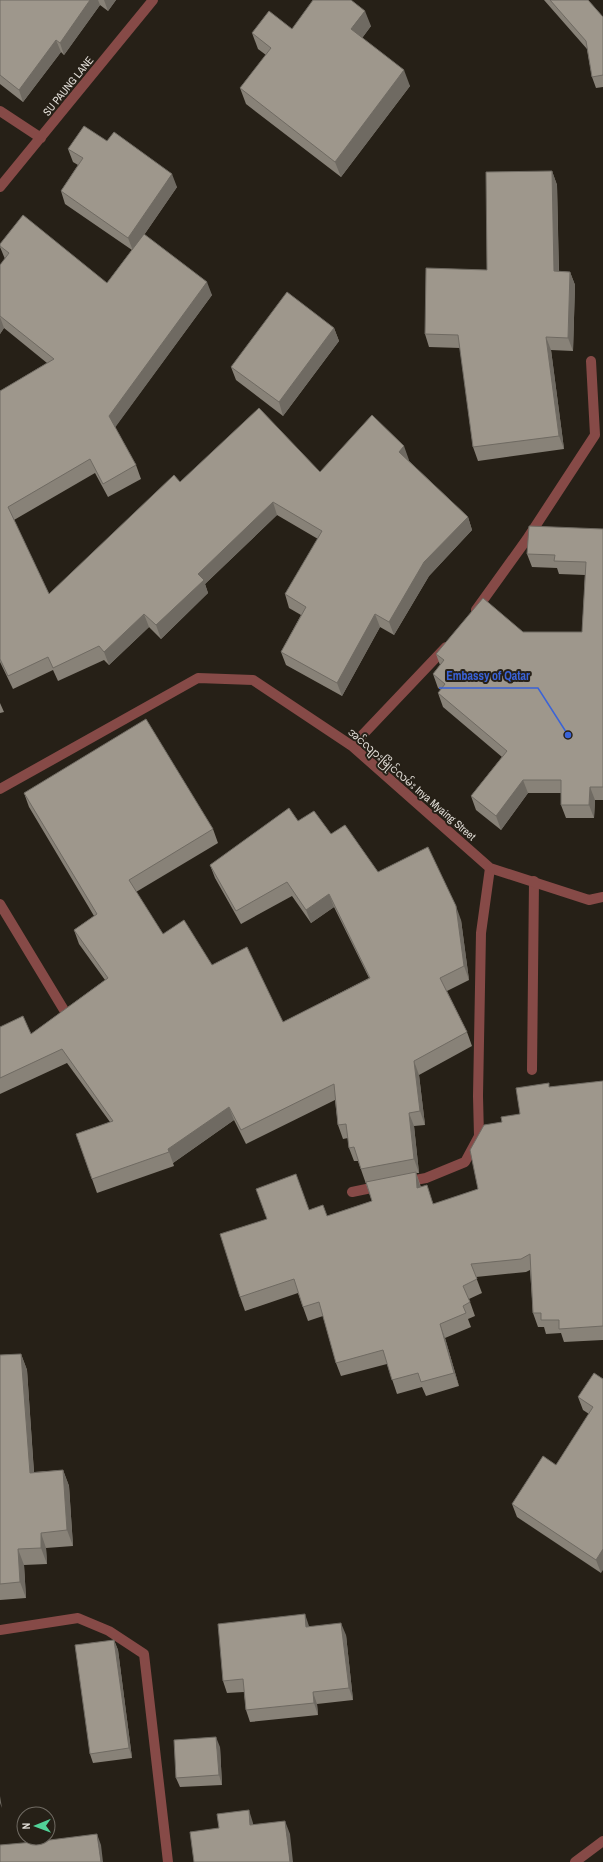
<svg xmlns="http://www.w3.org/2000/svg" width="603" height="1862" font-family="'Archivo Narrow','Noto Sans Myanmar',sans-serif">
<style>
.lines{fill:none;stroke-linecap:round;stroke-linejoin:round}
.lane{stroke:#864a47;stroke-width:10}
.street{stroke:#864a47;stroke-width:10}
.wall{fill:#888278}
.shaded-wall{fill:#6f6a62}
.building{fill:#9e978c;stroke:#6f6a62}
.labels{text-anchor:middle;stroke-width:4;stroke-linejoin:round;paint-order:stroke}
.street-label{font-size:11px;fill:#e0dcd6;stroke:#262017}
.leader{fill:none;stroke:#3a63d8;stroke-width:1.5}
.callout-dot{fill:#3a63d8;stroke:#262017;stroke-width:1.5}
.callout-label{font-size:12px;text-anchor:middle;font-weight:bold;fill:#3a63d8;stroke:#262017;stroke-width:4;stroke-linejoin:round;paint-order:stroke}
</style>
<rect width="100%" height="100%" fill="#262017"/>
<g class="lines">
<path class="lane" d="M532,1070l2,-189"/>
<path class="street" d="M0,111l41,27
M0,187l153,-187
M476,610l51,-71 68,-104 -4,-74
M352,746l94,-99
M0,789l198,-111 55,2 99,66 138,122 99,32 14,-3
M0,904l64,106
M405,1182l21,-4 39,-16 14,-26 -1,-40 3,-163 9,-65
M352,1192l29,-6
M0,1630l78,-12 31,13 35,23 24,208
M575,1862l28,-21"/>
</g>
<path class="wall" d="M0,0h116l-8,11 -8,-6 -36,50 -3,-3 -38,50 -23,-18z
M544,0h44l15,17v70l-7,1 -4,-11 -5,-28z
M371,26l-9,12 48,48 -69,91 -95,-73 -6,-16 26,-33 -8,-6 -6,-16 40,-4z
M107,141l70,46 -33,48 68,60 -97,132 21,38 5,14 -33,18 -13,-24 -81,47 35,74 131,-112 140,-10 89,-12h-1l60,57 4,13 -43,46 -35,59 -14,-8 -38,69 -56,-31 -5,-13 20,-37 -12,-7 -4,-14 33,-55 -41,-24 -72,69 3,9 -47,46 -12,-12 -40,38 -5,-5 -46,21 -5,-11 -40,19 -13,-27v-271l47,-28 -43,-35 -4,6v-69l5,-6 -5,-12v-3l107,39 25,-33 -67,-46 -4,-13 17,-26 -5,-3 -5,-13z
M552,171l5,14 2,86 11,1 5,13 -2,66 -22,-1 13,99 -86,12 -5,-14 -13,-99 -31,-1 -4,-13 62,-64z
M334,328l5,13 -56,75 -47,-36 -5,-13z
M603,529v271h-8l-1,18h-28l-5,-13v-12h-33l-27,37 -25,-20 -5,-14 31,-39 -59,-50 -5,-14 3,-3 -3,-2 -5,-14 7,-9 -4,-11 87,-22h59l3,-57 -26,-1 -2,-6 -25,-1 -5,-13z
M0,703l4,9 -4,1z
M24,793l189,36 5,14 -82,49 27,42 49,31 71,57 86,-44 -35,-71 -23,16 -19,-27 -51,28 -26,-46 -5,-13 88,-44 33,13 47,38 83,48 8,60 -22,11 20,41 5,14 -53,29 6,50 -11,1 5,47h-3l5,14 13,17 44,-15 24,-67 18,-8 30,-27 53,-6v259l-39,2 -3,-9 -15,1 -2,-7h-6l-5,-14 -3,-43 -4,2 -50,5 6,16 -13,6 6,17 -7,3 3,8 -26,11 14,48 -33,10 -4,-9 -25,7 -10,-30 -46,12 -5,-13 -13,-47 -15,5 -10,-28 -53,18 -5,-14 69,-87 18,6 45,-15 -14,-40h-4l-5,-13 -1,-10 -5,1 -5,-14 -3,-25 -89,44 -12,-24 -61,43 1,3 -77,27 -21,-59 34,-12 -43,-59 -67,31v-67l31,7 74,-54 -26,-36 -5,-14 20,-14 -65,-109z
M21,1354l6,16 7,102 29,-2 6,16 4,60 -27,2 1,16 -23,1 2,33 -26,2v-245z
M603,1379l-2,194 -84,-56 -5,-13 44,-39 33,-51 -6,-4 -5,-13z
M309,1626l37,9 7,65 -36,4 1,11 -68,7 -4,-12 -2,-18 -17,1 -4,-12z
M114,1640l4,10 14,108 -39,5 -3,-9z
M220,1747l2,38 -42,2 -4,-9z"/>
<path class="shaded-wall" d="M90,0h8l2,5 -36,50 -4,-12z
M104,0h12l-8,11z
M365,11l6,15 -14,19 -6,-16z
M56,40l5,12 -38,50 -4,-12z
M404,70l6,16 -69,91 -6,-15z
M552,171l5,14 2,99 -5,-13z
M172,174l5,13 -44,64 -5,-13z
M570,272l5,13 -2,66 -5,-13z
M207,282l5,13 -98,134 -5,-13z
M0,317l4,11 -4,6z
M334,328l5,13 -56,75 -4,-14z
M546,337l5,13 13,99 -5,-13z
M404,446l5,14 -5,5 -5,-13z
M273,502l4,13 -72,69 3,9 -47,46 -5,-14 42,-51z
M468,517l4,13 -43,46 -35,59 -5,-13 35,-60z
M144,614l5,13 -40,38 -5,-13z
M375,614l5,13 -38,69 -5,-13z
M523,780l5,13 -27,37 -5,-14z
M590,787l5,13 -1,18 -5,-13z
M329,894l5,13 -23,16 -5,-13z
M456,906l5,14 8,60 -5,-14z
M414,1061l5,14 6,50 -5,-14z
M229,1107l5,13 -61,43 -5,-14z
M409,1113l5,13 5,47 -5,-14z
M416,1172l4,14 2,15 -5,-13z
M440,1324l5,14 14,48 -5,-13z
M21,1354l6,16 8,119 -5,-16z
M63,1470l6,16 4,60 -6,-16z
M41,1533l5,15 1,16 -6,-16z
M18,1549l6,16 2,33 -6,-16z
M603,1549v21l-2,3 -5,-13z
M305,1614l4,12 2,13 -5,-12z
M341,1623l5,12 7,65 -4,-12z
M114,1640l4,10 14,108 -3,-10z
M313,1692l4,12 1,11 -4,-12z
M216,1737l4,10 2,38 -3,-10z
M0,1796l2,12 -2,-5z
M249,1810l4,13 2,15 -5,-13z
M285,1821l5,13 3,28h-3z
M97,1834l4,11 2,17h-2z"/>
<path class="building" d="M0,0h90l-30,43 -4,-3 -37,50 -19,-15z
M313,0h38l14,11 -14,18 53,41 -69,92 -95,-74 31,-40 -19,-15 17,-22 23,18z
M550,0h38l15,17v58l-11,2 -6,-36z
M84,126l23,15 7,-9 58,42 -44,64 -67,-47 22,-33 -15,-9z
M552,171l2,100 16,1 -2,66 -22,-1 13,99 -86,11 -15,-112 -33,-1 1,-66 61,2 -1,-98z
M23,215l84,68 37,-49 63,48 -98,134 27,49 -33,19 -13,-25 -82,48 41,87 125,-119 6,7 79,-74 61,64 52,-57 32,31 -5,6 69,65 -44,45 -35,60 -14,-8 -38,69 -56,-31 25,-45 -21,-13 37,-63 -49,-29 -75,72 6,6 -48,45 -12,-11 -40,38 -5,-6 -46,22 -5,-11 -40,19 -8,-17v-268l54,-32 -54,-43v-51l9,-12 -9,-7v-2z
M287,292l47,36 -55,74 -48,-35z
M529,526l74,3v258h-13l-1,18h-28v-25h-38l-27,36 -25,-20 36,-45 -69,-58 7,-9 -12,-10 11,-14 -8,-6 47,-56 40,34h59l4,-70 -32,-1 1,-6 -28,-1z
M146,719l67,110 -84,51 34,54 21,-14 28,45 35,-18 36,75 87,-44 -41,-84 -23,16 -19,-28 -51,29 -26,-46 79,-57 9,13 16,-10 17,23 14,-9 33,47 50,-25 28,59 8,60 -24,12 27,54 -53,29 6,50 -11,2 5,46 -53,10 -7,-22 -5,1 -3,-24 -8,1 -4,-41 -93,46 -12,-23 -61,42 1,3 -77,27 -16,-45 37,-13 -51,-72 -62,29v-51l23,-11 8,18 77,-56 -34,-48 23,-16 -73,-121z
M603,1081v245l-44,3v-9h-18v-7h-8l-3,-59 -9,5 -50,5 6,15 -14,7 7,16 -7,4 3,7 -26,11 14,49 -33,9 -3,-9 -26,7 -9,-30 -47,13 -17,-61 -16,5 -9,-28 -54,18 -20,-63 47,-15 -11,-30 40,-15 13,36 14,-5 4,11 45,-15 -6,-19 50,-10 1,16 10,-3 6,19 45,-15 -8,-39 14,-25 18,-3 -1,-5 19,-3 -4,-26 33,-5v4z
M21,1354l9,119 33,-3 4,60 -26,3v15l-23,1 2,33 -20,2v-229z
M594,1373l9,6v170l-7,11 -84,-56 31,-48 13,9 37,-58 -15,-10z
M305,1614l1,13 35,-4 8,65 -36,4 1,11 -68,7 -3,-31 -20,2 -5,-57z
M114,1640l15,108 -39,6 -15,-109z
M216,1737l3,38 -43,3 -2,-38z
M249,1810l1,15 35,-4 5,41h-96l-4,-30 29,-4 -2,-14z
M97,1834l4,28h-101v-17l34,-3z"/>
<g class="labels">
<g class="street-label">
<text transform="translate(68 86) rotate(-51)" y="4">SU PAUNG LANE</text>
<text transform="translate(412 784) rotate(41)" y="4">အင်လျားမြိုင်လမ်း Inya Myaing Street</text>
</g>
</g>
<path class="leader" d="M568 735L538 688H439"/>
<circle class="callout-dot" cx="568" cy="735" r="4"/>
<g class="callout-label">
<text x="488" y="680">Embassy of Qatar</text>
</g>
<g transform="translate(36 1826) rotate(269)"><circle r="19" fill="#262017" stroke="#706b63"/>
<path d="M0-3L7 15L0 10L-7 15Z" fill="#51d398"/>
<text y="-6" font-size="11" font-weight="bold" text-anchor="middle" fill="#e0dcd6">N</text>
</g>
</svg>
